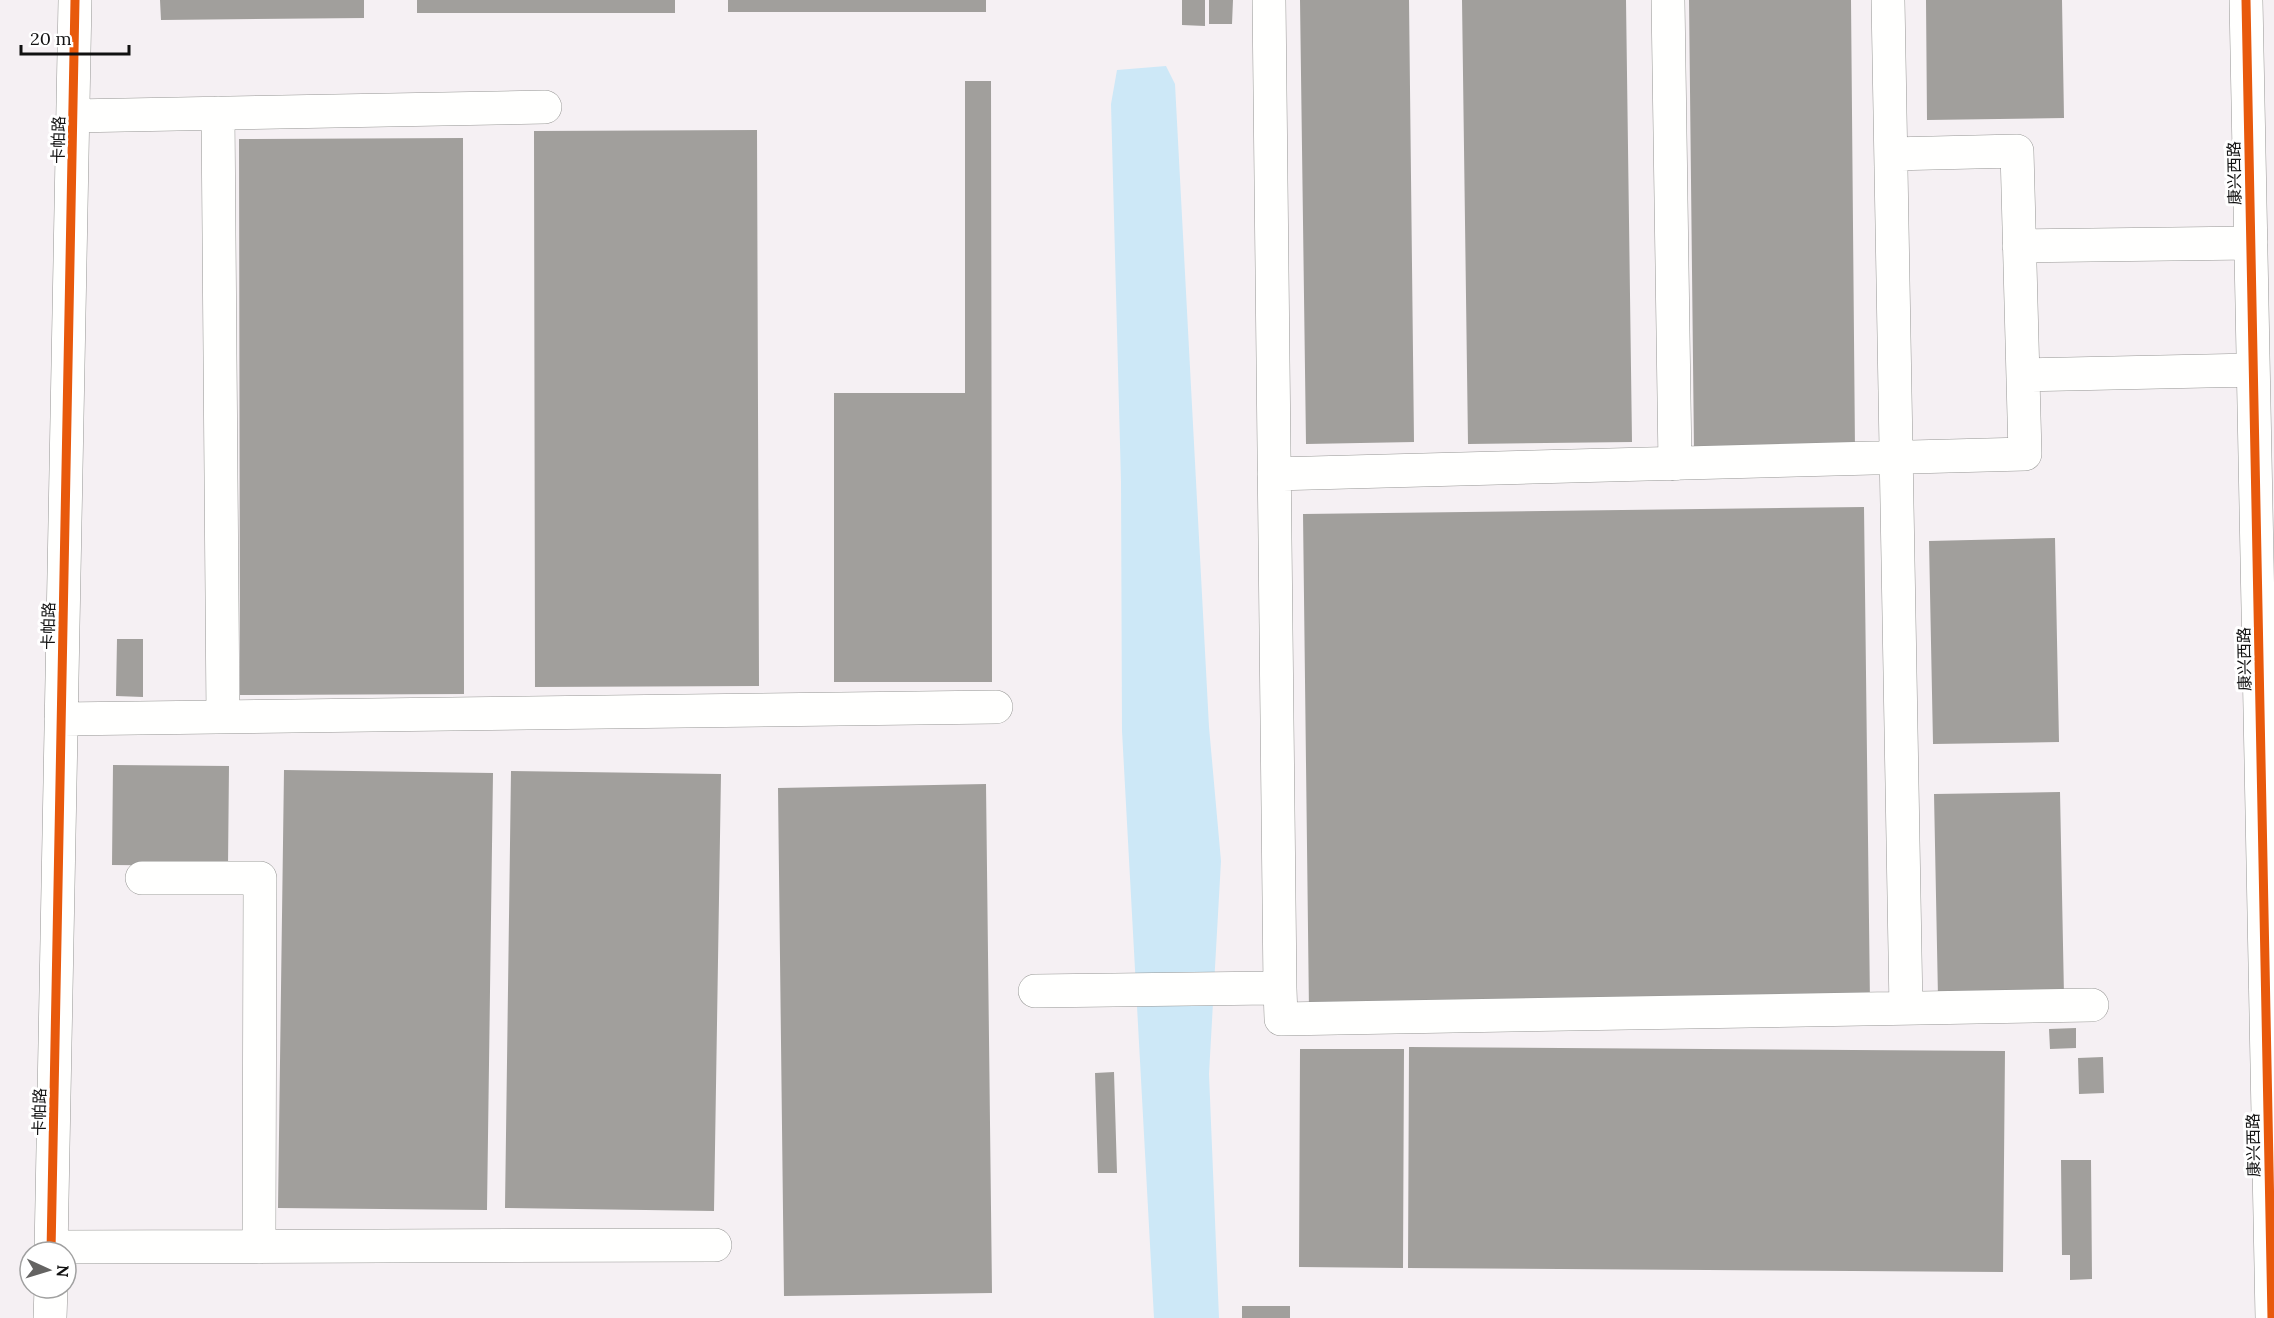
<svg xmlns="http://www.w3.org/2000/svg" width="2274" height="1318" font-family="Lora,'Noto Sans SC',serif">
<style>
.industrial{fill:#f5f0f3;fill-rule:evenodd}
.water{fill:#cde8f7}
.building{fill:#a19f9c}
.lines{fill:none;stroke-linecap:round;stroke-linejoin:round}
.minor-casing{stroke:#979795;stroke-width:34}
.minor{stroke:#fffffe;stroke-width:33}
.cycleway-casing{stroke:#fff;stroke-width:13}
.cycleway{stroke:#e8590c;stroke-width:9}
.labels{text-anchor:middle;stroke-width:6;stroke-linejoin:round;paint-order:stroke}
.street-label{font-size:16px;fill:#111;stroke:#fff}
</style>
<rect width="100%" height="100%" fill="#fdfcf7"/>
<path class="industrial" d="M0,0h2274v1318h-2274zM30,1252h36v36h-36z"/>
<path class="water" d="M1166,66l9,18 34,643 12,134 -12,213 10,244h-65l-32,-587 -1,-249 -10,-378 6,-34z"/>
<path class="building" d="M160,0h204v18l-203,2z
M417,0h258v13h-258z
M728,0h258v12h-258z
M1182,0h23v26l-23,-1z
M1209,0h24l-1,24h-23z
M1300,0h109l5,442 -108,2z
M1462,0h164l6,442 -164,2z
M1689,0h162l4,450 -161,2z
M1926,0h136l2,118 -137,2z
M965,81h26l1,601h-158v-289h131z
M757,130l2,556 -224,1 -1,-556z
M463,138l1,556 -224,1 -1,-556z
M1864,507l6,497 -561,8 -6,-498z
M2055,538l4,204 -126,2 -4,-203z
M117,639h26v58l-27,-1z
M113,765l116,1 -1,100 -116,-1z
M284,770l209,3 -6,437 -209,-2z
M511,771l210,3 -7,437 -209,-3z
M986,784l6,509 -208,3 -6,-508z
M2060,792l4,204 -126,2 -4,-204z
M2076,1028v20l-26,1 -1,-20z
M1409,1047l596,4 -2,221 -595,-4z
M1300,1049h104l-1,219 -104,-1z
M2103,1057l1,36 -25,1 -1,-36z
M1114,1072l3,101h-19l-3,-100z
M2061,1160h30l1,119 -22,1v-25h-8z
M1242,1306h48v12h-48z"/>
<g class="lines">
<g class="minor-casing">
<path id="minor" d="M1668,0l7,464
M1888,0l18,1008
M2246,0l26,1318
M218,113l5,604
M73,116l472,-9
M2019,246l232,-3
M2023,375l230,-5
M1274,474l751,-20 -8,-303 -126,3
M61,719l935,-12
M142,878h118l-1,369
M1280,988l1,31 811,-14
M1035,991l245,-3 -11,-988
M52,1247l663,-2
M51,1252l24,-1252
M50,1318l1,-30"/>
</g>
<use href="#minor" class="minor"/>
<g class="cycleway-casing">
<path id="cycleway" d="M2246,0l26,1318
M51,1252l24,-1252"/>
</g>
<use href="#cycleway" class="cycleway"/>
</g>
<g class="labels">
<g class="street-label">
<text transform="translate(58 140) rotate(-89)" y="6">卡帕路</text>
<text transform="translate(2234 173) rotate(-91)" y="6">康兴西路</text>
<text transform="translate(48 626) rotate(-89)" y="6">卡帕路</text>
<text transform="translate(2244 659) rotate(-91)" y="6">康兴西路</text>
<text transform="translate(39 1112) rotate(-89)" y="6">卡帕路</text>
<text transform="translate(2253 1145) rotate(-91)" y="6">康兴西路</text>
</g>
</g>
<g transform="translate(48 1270) rotate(94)"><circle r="28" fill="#ffffff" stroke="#a0a0a0" stroke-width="1.5"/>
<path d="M0-4.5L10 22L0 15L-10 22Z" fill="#646362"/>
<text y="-9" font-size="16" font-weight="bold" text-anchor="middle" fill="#111111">N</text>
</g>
<path d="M21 45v9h108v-9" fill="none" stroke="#111111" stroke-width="3"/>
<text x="30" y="45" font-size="18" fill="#111111" stroke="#ffffff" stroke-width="4.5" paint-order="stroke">20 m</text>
</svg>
